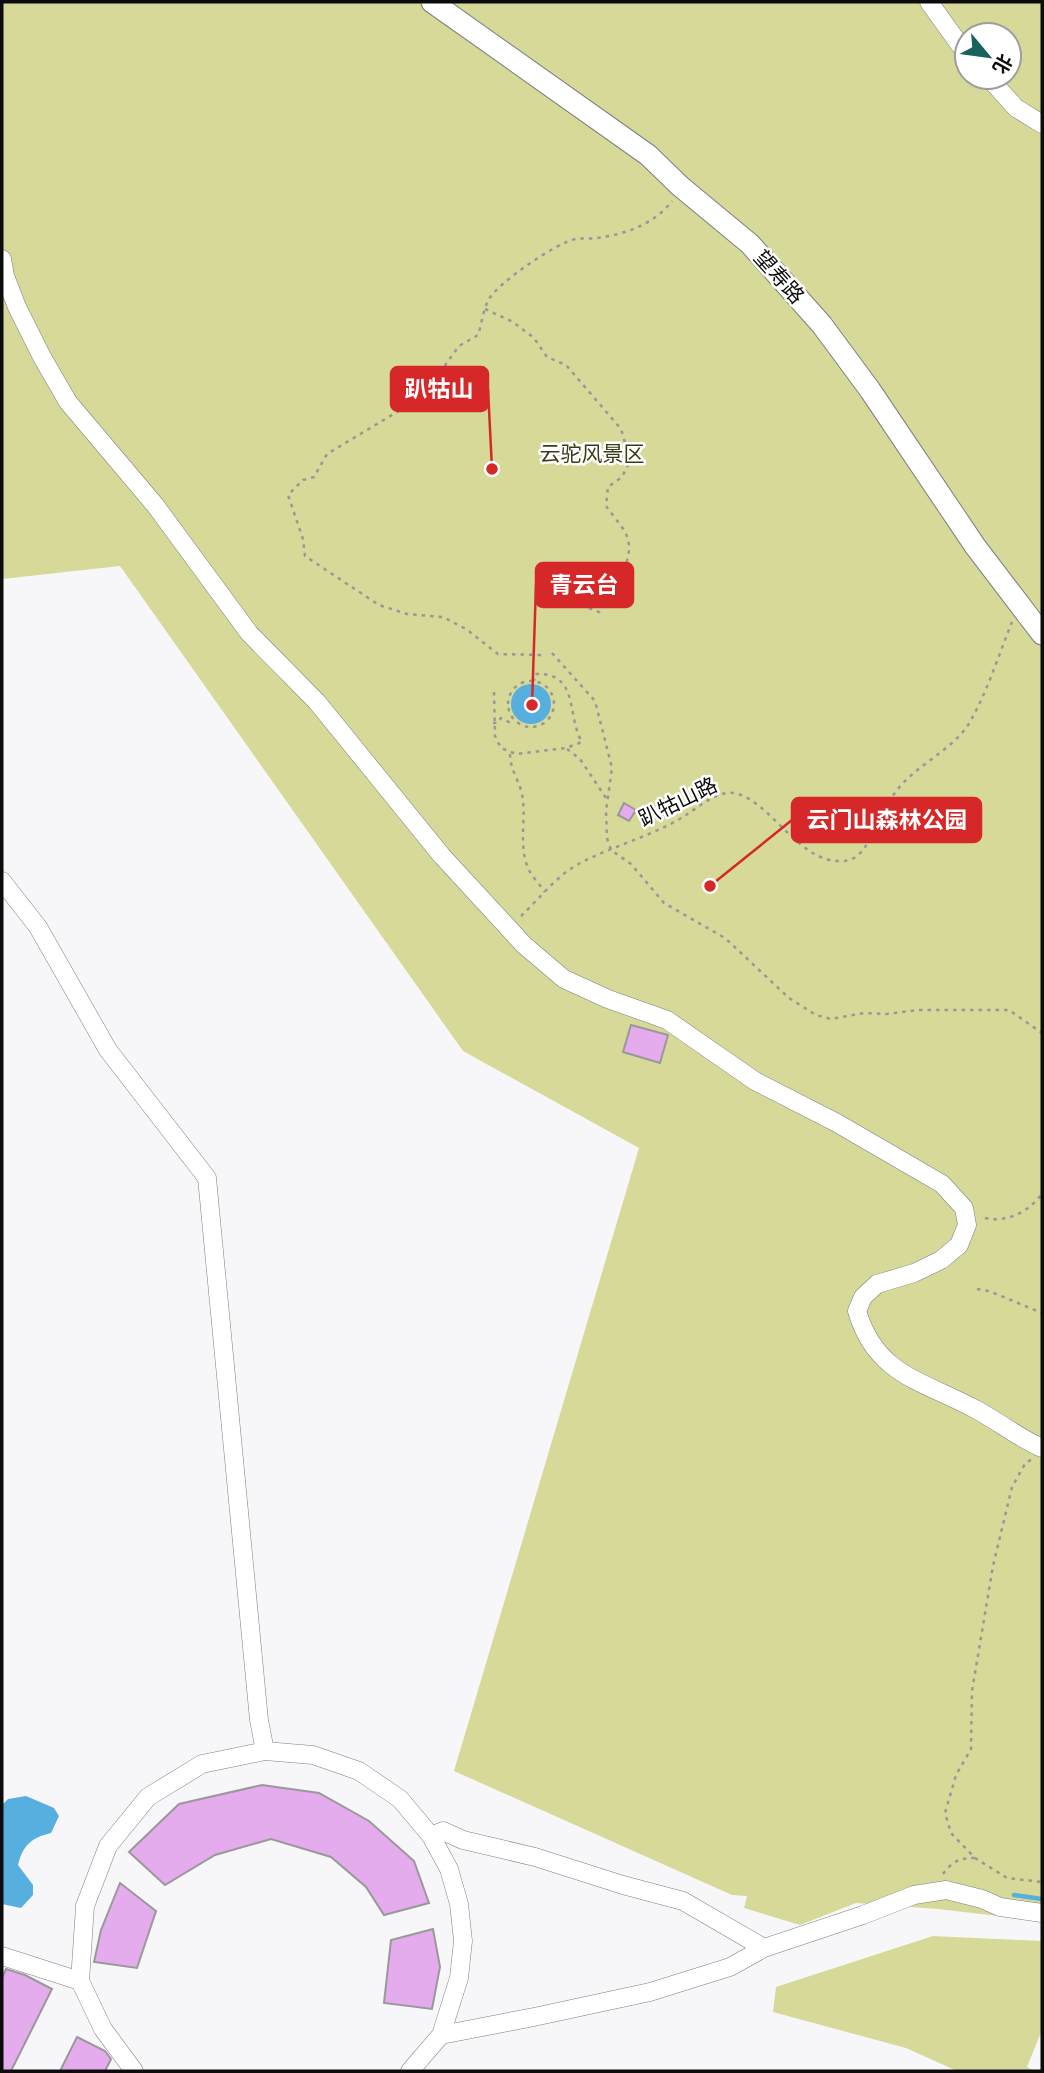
<svg xmlns="http://www.w3.org/2000/svg" width="1044" height="2073" font-family="'Roboto Condensed','Noto Sans SC',sans-serif">
<style>
.green{fill:#d6d997;fill-rule:evenodd}
.water{fill:#57afdf}
.lines{fill:none;stroke-linecap:round;stroke-linejoin:round}
.stream{stroke:#57afdf;stroke-width:4.5}
.building{fill:#e4abed;stroke:#9a989a;stroke-width:2}
.minor-casing{stroke:#7e7f82;stroke-width:19}
.tertiary-casing{stroke:#7e7f82;stroke-width:23}
.path{stroke:#98989b;stroke-width:2.5;stroke-dasharray:3.5 5;stroke-linecap:butt}
.minor{stroke:#fff;stroke-width:18}
.tertiary{stroke:#fff;stroke-width:21}
.labels{text-anchor:middle;stroke-width:5;stroke-linejoin:round;paint-order:stroke}
.street-label{font-size:21px;fill:#0c0c0d;stroke:#fff}
.park-label{font-size:21px;fill:#3b3c17;stroke:#fff}
.leader{fill:none;stroke:#d62828;stroke-width:2.5}
.callout-dot{fill:#d62828;stroke:#fff;stroke-width:2.5}
.callout{fill:#d62828;stroke:#d62828;stroke-width:2.5}
.callout-label{font-size:23px;text-anchor:middle;font-weight:bold;fill:#fff}
</style>
<rect width="100%" height="100%" fill="#f7f7fa"/>
<path class="green" d="M2,2h1040v1919l-104,-12 -82,-6 -56,22 -56,-17 3,-12 -15,-1 -278,-124 185,-623 -176,-97 -343,-485 -118,13zM967,35h42v42h-42z
M933,1936l109,5v89l-15,37 7,4h-77l-51,-23 -133,-36 3,-25z"/>
<path class="water" d="M511 704a20 20 0 1 1 40 0a20 20 0 1 1-40 0Z
M26,1796l28,12 5,8 -8,17c-20,5 -28,12 -33,32l15,20v10l-12,13 -19,-4v-99l6,-6z"/>
<g class="lines">
<path class="stream" d="M1014,1895l28,4"/>
</g>
<path class="building" d="M624,803l12,7 -7,11 -11,-6z
M631,1025l37,10 -8,28 -37,-11z
M262,1785l57,8 50,28 45,40 15,42 -45,12 -18,-28 -35,-30 -60,-18 -56,16 -50,30 -36,-33 50,-48z
M120,1883l36,28 -19,57 -43,-6 7,-32z
M433,1929l7,38 -8,42 -48,-6 7,-63z
M6,1969l19,6 27,14 -41,82h-9v-93z
M77,2037l28,14 6,8 -6,12h-45z"/>
<g class="lines">
<g class="minor-casing">
<path id="minor" d="M929,2l38,53
M988,77l28,31 26,16
M2,259l3,17 12,31 25,50 26,45 87,103 94,128 68,69 125,154 82,89 40,34 44,20 59,21 88,61 82,42 105,61 22,24 3,17 -8,20 -18,15 -27,13 -37,11 -14,13 -6,14c19,65 67,70 120,99 22,12 42,28 65,38
M2,881l36,46 70,123 99,128 52,542 6,31
M431,1836l12,-5 20,9 72,17 88,28 60,16 81,47
M2,1956l78,25
M441,2035l93,-18 116,-25 80,-25 34,-19 99,-33 51,-20 32,-5 36,9 18,8 42,6
M134,2071l-31,-42 -23,-48 5,-75 23,-60 40,-49 54,-33 63,-13 48,4 46,16 41,28 31,37 18,33 10,35 4,37 -4,37 -18,57 -31,36"/>
</g>
<g class="tertiary-casing">
<path id="tertiary" d="M432,2l216,153 32,31 70,58 72,81 48,65 105,156 67,88"/>
</g>
<path class="path" d="M485,309l28,13 21,16 13,19 19,8 55,64 5,17 2,19 -6,12 -14,10 -2,19c6,9 15,18 20,28 12,25 -15,57 -27,78l-13,-5 -15,-1
M552,653l43,48 17,67 -6,43 1,27 4,12 20,14 33,39 61,35 64,60 27,17 15,4 33,-6 23,1 31,-4h91l33,23
M541,655l-43,-1 -32,-25 -23,-12 -36,-3 -28,-9 -74,-49 -2,-17 -15,-44 15,-15 11,-3 13,-23 80,-48 30,-26 9,-16 13,-18 19,-11c4,-11 5,-26 11,-36 9,-16 68,-57 87,-60 7,-1 14,0 21,-1 27,-3 59,-15 75,-37
M508 704a23 23 0 1 1 46 0a23 23 0 1 1-46 0Z
M494,692l1,44 6,12 15,6 50,-6 16,-6c-16,-27 -2,-70 -47,-68l-1,7
M493,723h5l3,-5 8,4 4,-4
M567,749l13,10 28,42
M510,754c0,14 7,23 11,36 7,25 -4,56 8,80 4,8 11,15 16,22
M521,916c17,-16 34,-38 54,-50 35,-20 77,-29 111,-51 14,-9 34,-27 52,-21 36,12 59,65 100,67 26,2 31,-23 40,-41 5,-10 10,-19 17,-27 19,-28 61,-44 76,-73 17,-30 28,-66 41,-98
M985,1218c23,5 43,-6 57,-24
M977,1289l12,2 53,22
M1031,1460l-5,2 -14,25 -19,79 -21,125 -1,58 -15,26 -11,38 6,20 24,25 32,20 35,4
M943,1874c10,-13 16,-16 32,-16"/>
<use href="#minor" class="minor"/>
<use href="#tertiary" class="tertiary"/>
</g>
<g class="labels">
<g class="street-label">
<text transform="translate(779 277) rotate(48)" y="7">望寿路</text>
<text transform="translate(678 802) rotate(-26)" y="7">趴牯山路</text>
</g>
<g class="park-label">
<text x="592" y="461">云驼风景区</text>
</g>
</g>
<path class="leader" d="M492 469L488 389M532 705L536 585M710 886L792 820"/>
<g class="callout-dot">
<circle cx="492" cy="469" r="7"/>
<circle cx="532" cy="705" r="7"/>
<circle cx="710" cy="886" r="7"/>
</g>
<g class="callout">
<rect x="391" y="367" width="97" height="44" rx="7"/>
<rect x="536" y="563" width="97" height="44" rx="7"/>
<rect x="792" y="798" width="189" height="44" rx="7"/>
</g>
<g class="callout-label">
<text x="439" y="397">趴牯山</text>
<text x="584" y="593">青云台</text>
<text x="887" y="828">云门山森林公园</text>
</g>
<rect width="1044" height="2073" fill="none" stroke="#0c0c0d" stroke-width="7"/>
<g transform="translate(988 56) rotate(119)"><circle r="33" fill="#ffffff" stroke="#9e9e9e" stroke-width="2"/>
<path d="M0-5L12 26L0 18L-12 26Z" fill="#17635b"/>
<text y="-10" font-size="19" font-weight="bold" text-anchor="middle" fill="#0c0c0d">北</text>
</g>
</svg>
